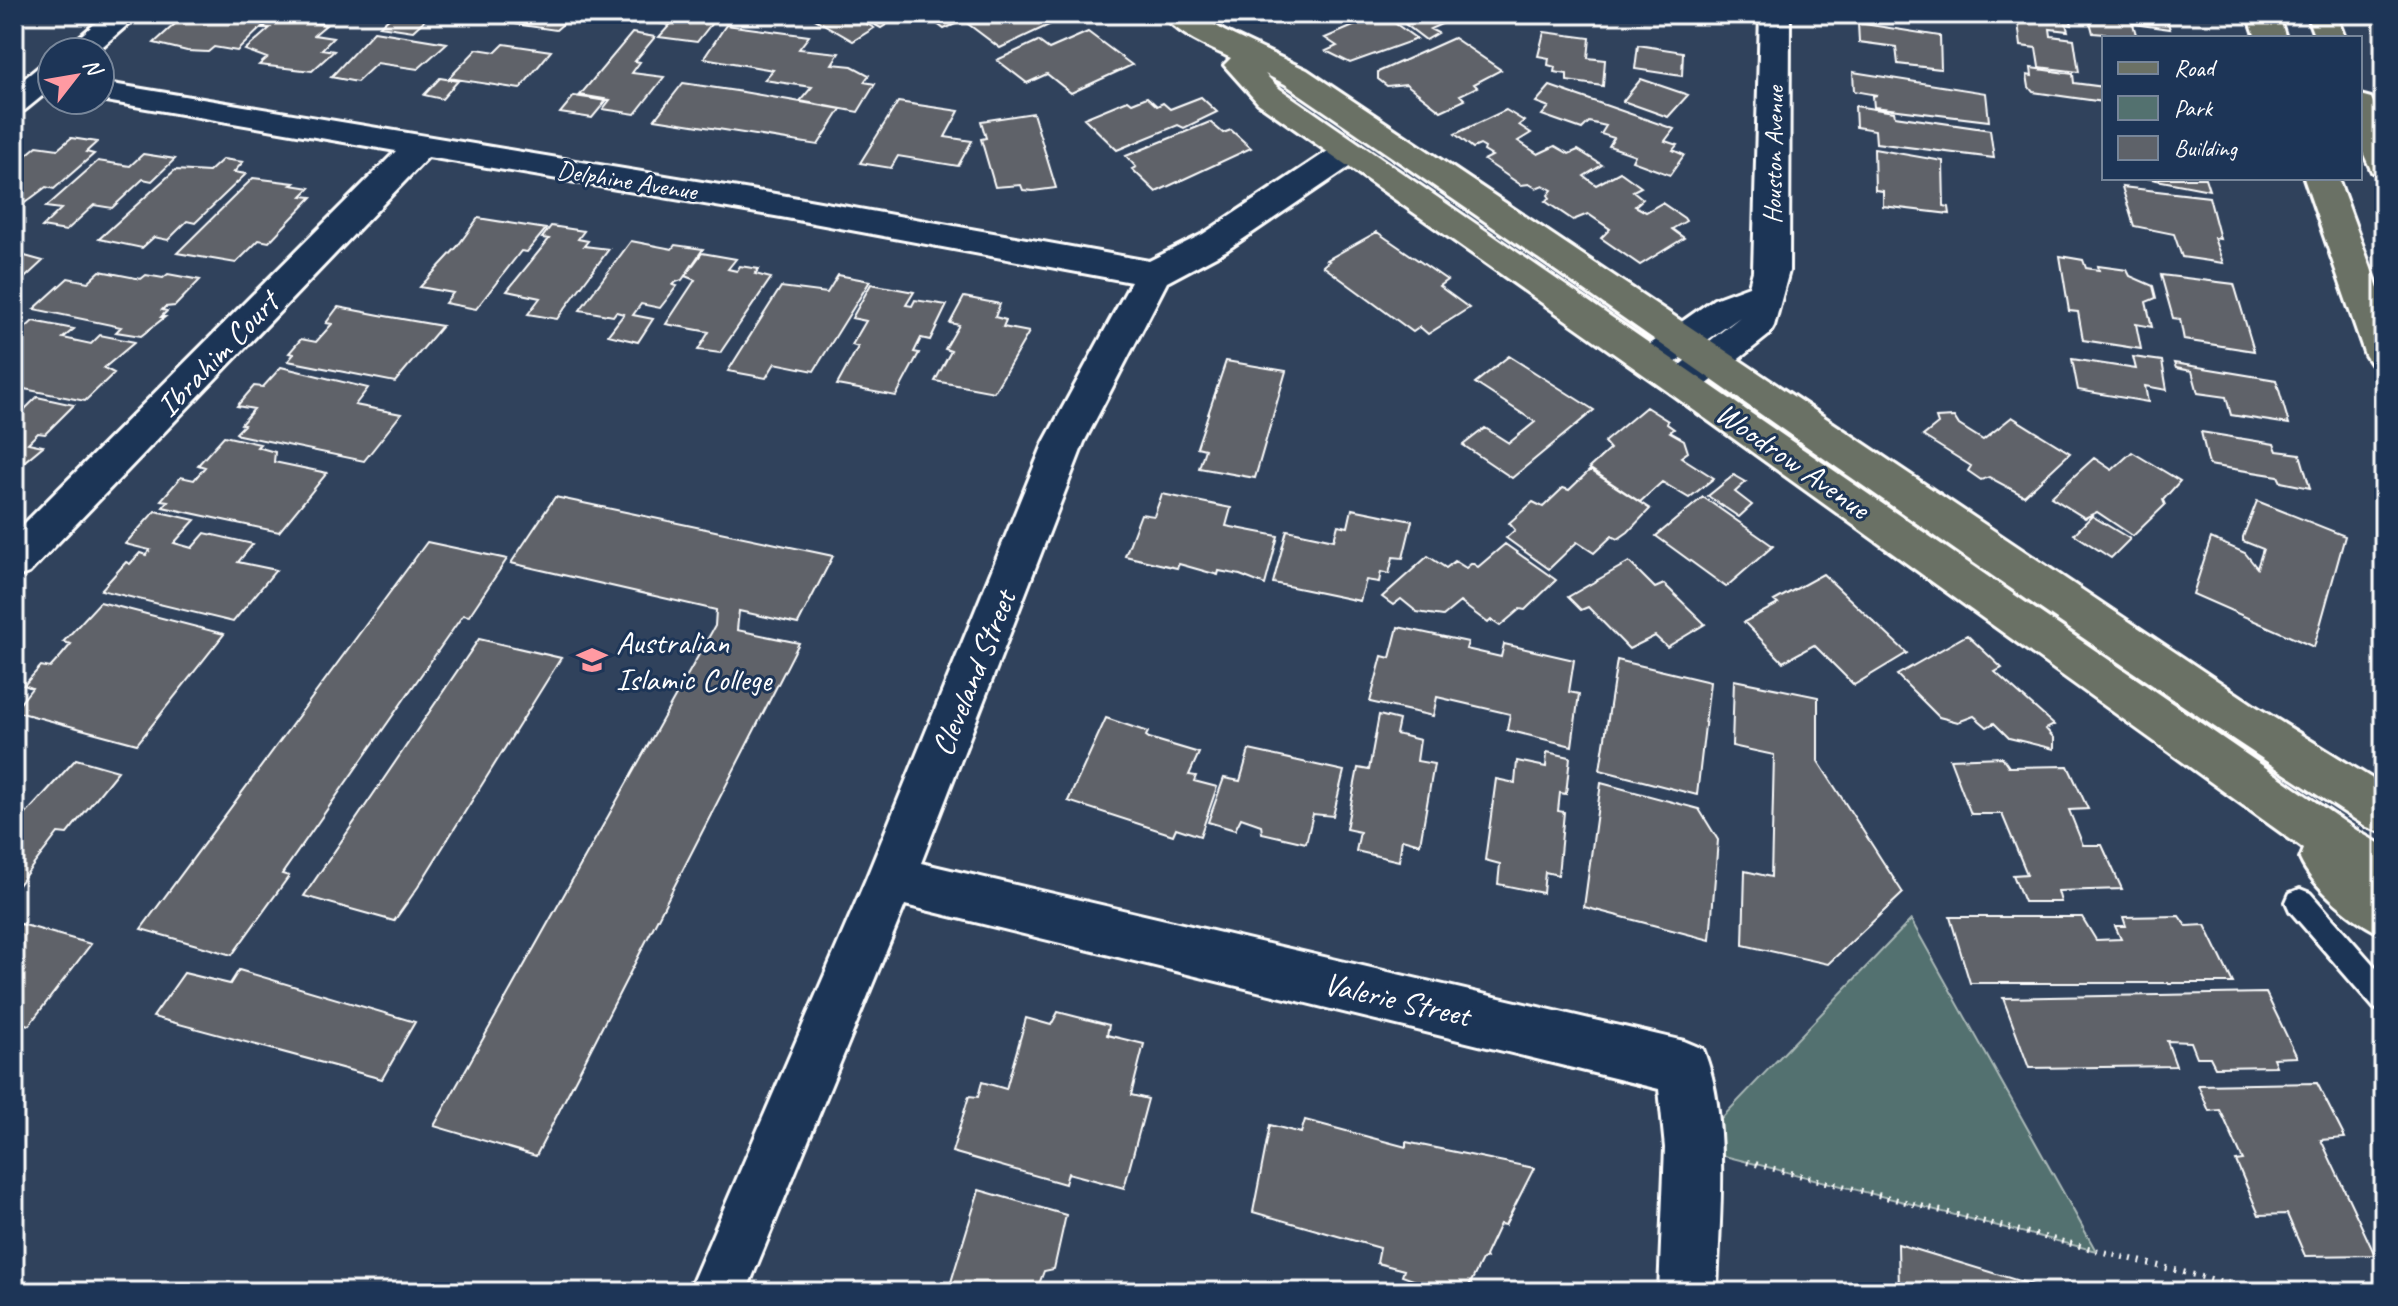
<svg xmlns="http://www.w3.org/2000/svg" width="2398" height="1306" font-family="Caveat,sans-serif">
<style>
.green{fill:#53716f;stroke:#a9b8b7;stroke-width:2}
.building{fill:#5e6269;stroke:#fff;stroke-width:2}
.lines{fill:none;stroke-linecap:round;stroke-linejoin:round}
.service-casing{stroke:#fff;stroke-width:6}
.minor-casing{stroke:#fff;stroke-width:6}
.primary-casing{stroke:#fff;stroke-width:6}
.path{stroke:#fff;stroke-width:6;stroke-dasharray:2 7;stroke-linecap:butt}
.service{fill:#1d3557;fill-rule:evenodd}
.minor{fill:#1d3557;fill-rule:evenodd}
.primary{fill:#6b7165;fill-rule:evenodd}
.labels{text-anchor:middle;stroke-width:6;stroke-linejoin:round;paint-order:stroke}
.far-street-label{font-size:26px;fill:#fff;stroke:#1d3557}
.street-label{font-size:32px;fill:#fff;stroke:#1d3557}
.poi-label{font-size:32px;fill:#fff;stroke:#1d3557;text-anchor:start}
</style>
<rect width="100%" height="100%" fill="#30425c"/>
<filter id="ink" filterUnits="userSpaceOnUse"><feTurbulence type="fractalNoise" baseFrequency=".0125" numOctaves="2"/><feDisplacementMap in="SourceGraphic" scale="16" xChannelSelector="R" yChannelSelector="G"/><feConvolveMatrix kernelMatrix="1 2 1 2 8 2 1 2 1" color-interpolation-filters="sRGB"/></filter>
<g filter="url(#ink)">
<path class="green" d="M1911,920l185,331 -403,-103z"/>
<path class="building" d="M186,14h63l-4,4 23,3 -31,30 -23,-4 -6,5 -21,-1 -33,-8z
M279,14h42l-10,8 15,3 -12,10 19,3 -11,11 12,2 -22,20 -53,-6 8,-7 -22,-8 25,-22h-7z
M393,14h86l-13,7 -37,-5 -16,15 -33,-5z
M501,14h101l-6,6 -25,-3 -15,13 -62,-9z
M660,14h59l-22,28 -38,-5 11,-12 -17,-3z
M849,14l25,14 -21,13 -45,-26z
M855,14h40l5,2 -19,12z
M924,14h54l-34,15z
M989,14h73l4,3 -66,31 -32,-24z
M1382,14l35,25 -67,24 -24,-12 11,-5 -12,-8z
M1409,14h55l-34,15 8,4 -12,7 -21,-16 10,-6z
M1877,14h47l1,6 -6,-1 1,5 -36,-4 -1,-5z
M2017,14h65l1,4 -13,-2 2,9 -6,-1 2,7 -18,-2 1,7 23,3 5,33 -40,-5 -3,-19 -15,-2z
M2088,14h77l5,15 -37,-5 4,14 -32,-1v-3l-12,-1z
M1858,23l82,13 1,33 -43,-5 -2,-17 -37,-5z
M726,25l83,11 -10,13 40,4 -7,11 20,2 17,9 -5,7 11,2 -17,28 -58,-11 12,-14 -48,-7 9,-10 -69,-12z
M374,31l73,12 -29,26 -41,-6 -20,19 -26,-5z
M1088,32l44,33 -61,28 -24,-19 -20,9 -30,-23 41,-19 11,8z
M1544,32l46,6 -2,20 17,2 -2,26 -36,-5v-7l-13,-2 1,-5 -7,-2 1,-7 -11,-2z
M632,33l23,4 -20,24 5,1 -8,11 32,4 -29,37 -32,-5 7,-9 -30,-5z
M1454,38l47,32 -27,14 3,3 -17,8 5,5 -24,11 -35,-27 -19,2 -9,-7v-7z
M504,44l47,7 -31,38 -71,-11 28,-29 19,3z
M1638,45l45,7 -1,24 -47,-7z
M2031,68l42,6 1,9 30,4v15l-71,-10 -4,-5 -2,-12 5,1z
M1853,72l133,21 3,28 -115,-14 -1,-11 4,-1 -23,-4z
M440,78l18,3 -16,18 -18,-4z
M1641,79l47,16 -20,22 -45,-16z
M683,83l60,9 98,17 -23,36 -163,-26z
M1550,86l124,43 -9,12 12,4 -4,5 11,5 -14,20 -38,-14 3,-6 -26,-9 5,-8 -13,-4 5,-8 -17,-4 -7,7 -40,-14 7,-8 -13,-5z
M574,96l14,2 18,3 -14,17 -32,-5z
M1147,97l10,9 6,-3 7,6 31,-12 16,15 -33,16 -6,-3 -61,25 -33,-32 44,-18 4,3z
M898,102l61,9 -14,26 27,4 -14,25 -60,-10 -7,12 -31,-5z
M1855,106l39,6 1,4 95,14 4,28 -118,-15 -1,-13 -19,-3z
M1506,110l18,11 -5,4 12,8 -13,8 20,13 17,-8 14,8 9,-4 24,15 -18,11 12,9 24,-13 21,15 -8,4 10,8 -8,7 11,6 16,-9 22,15 2,3 -14,8 12,9 -44,27 -39,-27 9,-9 -22,-15 -15,6 -28,-19 5,-3 -2,-3 4,-5 -9,-5 -7,3 -7,-4 -8,1 -37,-25 8,-4 -8,-5 1,-3 -5,-3 -7,3 -18,-14z
M1033,113l23,75 -23,3 -10,-1 -2,-5 -26,2 -14,-48 5,-1 -5,-17z
M1210,122l13,11 8,-3 20,18 -95,44 -24,-23 4,-2 -10,-11z
M71,138l26,4 -11,10 8,2 -40,35 -8,-2 -32,24v-57l11,2 12,-10 21,3z
M1874,149l69,12 1,45 5,1 1,7 -67,-8v-15l-8,-1z
M143,154l32,5 -23,22 -9,-2 -31,29 -18,-3 -28,26 -24,-4 19,-18 -15,-2 52,-46 32,5z
M223,159l20,3 -9,10 12,2 -51,49 -8,-2 -19,19 -14,-3 -12,11 -43,-9 76,-69 34,2z
M253,178l41,5 -3,2 19,3 -8,8 10,1 -43,45 -10,-2 -23,23 -59,-10z
M2146,178h59l4,12z
M2122,187l87,10 11,42 -6,-1 9,25 -41,-6 -8,-23 -40,-8z
M478,218l68,11 -19,23 -6,-1 -45,58 -31,-6 8,-10 -33,-6 37,-40z
M551,226l33,5 -6,8 10,2 -4,5 25,3 -52,70 -29,-5 12,-16 -33,-7 42,-52 -7,-1z
M1377,232l70,48 -8,6 30,22 -41,26 -8,-7 -7,5 -90,-66 6,-5 -2,-1z
M631,241l41,8 3,-4 28,4 -21,31 -6,2 -3,3 4,1 -17,22 -19,-4 -8,11 20,4 -15,23 -30,-7 16,-21 -8,-2 -3,4 -33,-6z
M14,253l29,8 -29,27z
M702,253l34,6 -8,10 9,2 3,-5 19,3 -4,5 16,4 -51,75 -22,-3 11,-18 -43,-8 29,-44 -10,-4z
M2060,256l23,4 3,8 13,2 -1,-4 29,4 3,6 23,10 3,12 -10,4 6,25 -16,-3 5,25 -58,-9 -5,-28 -9,-1z
M100,271l41,8 5,-4 17,3 5,-4 32,6 -25,26 -10,1 -3,3 5,1 -6,6h4l-24,19 -25,-4 5,-5 -87,-18 34,-31 20,4z
M838,275l32,6 -56,90 -39,-8 -9,15 -38,-7 53,-84 46,6z
M2161,275l73,9 20,67 -70,-11 -4,-21 -7,-1z
M871,284l43,8 -8,13 6,1 3,-6 32,5 -17,35 -9,-2 -7,14 5,1 -23,43 -59,-11 21,-38 -6,-2 14,-24 -14,-3z
M964,297l36,7 -5,13 11,3 -3,7 26,5 -35,60 -59,-11 16,-30 -6,-2 14,-24 -9,-2z
M338,307l47,9 57,10 -47,56 -107,-21 6,-7 -5,-1 12,-14 15,3 16,-18 -6,-1z
M33,321l41,8 -11,9 28,6 9,-9 35,7 -31,26 10,5 -29,28 -71,-14v-49z
M1509,356l85,54 -82,68 -49,-33 22,-17 24,15 26,-21 -60,-39z
M2133,357l29,4 5,29 -22,-4 3,16 -70,-12 -6,-31 64,10z
M1226,361l60,10 -31,107 -56,-10 6,-19 -8,-2z
M2174,363l102,17 13,44 -58,-9 -5,-18 -28,-4 -6,-22 -16,-3z
M281,367l87,21 -13,17 46,9 -37,47 -125,-26 -3,-2 8,-8 -3,-1 13,-15 -17,-3 17,-20 9,1z
M37,397l37,8 -29,29 -7,-1 -10,10 15,3 -29,24v-58l7,1z
M1646,407l22,14 -1,3 7,5 -4,3 14,8 4,12 -7,5 33,21 -25,20 -27,-16 -22,20 -51,-34 21,-19 -6,-7z
M1954,417l5,8 24,15 29,-23 58,36 -46,43 -35,-19 -8,3 -13,-9 3,-5 -48,-30 15,-12 -2,-6z
M2201,432l73,12 3,7 23,3 10,34 -29,-6 -3,-6 -69,-11z
M224,436l36,8 -3,3 18,5 -1,10 53,11 -48,59 -116,-25 5,-6 -7,-1 20,-23 13,3 11,-13 -7,-2z
M2132,452l48,29 -17,19 2,5 -32,31 -36,-24 -12,6 -34,-21 43,-39 18,12z
M1590,470l60,39 -22,23 -10,7 -6,-3 -18,17 -17,-11 -28,27 -43,-31 9,-8 -6,-7 24,-21 10,5 20,-19 6,2z
M1734,475l12,7 -11,10 17,13 -13,12 -31,-21z
M1162,494l69,14 -5,18 52,10 -13,49 -25,-10 -21,-4 -1,4 -39,-11 -2,4 -52,-12 16,-42 13,2z
M555,497l278,59 -35,68 -59,-13 -2,19 62,13 -263,513 -102,-30 281,-500 1,-16 -205,-47z
M1703,497l70,49 -47,41 -70,-51z
M2257,501l88,35 -31,111 -121,-53 18,-56 34,15 12,15 6,-19 -20,-8v-4z
M1352,509l60,12 -9,37 -10,-1 -4,17 -8,-2 -2,10 -13,-2 -6,21 -87,-18 14,-53 47,10 4,-15 10,2z
M155,511l40,9 -21,23 18,5 13,-15 48,11 -15,18 38,8 -43,52 -132,-32 25,-28 4,2 10,-11 6,2 4,-5 -25,-6z
M2092,516l38,23 -19,19 -37,-24z
M427,542l80,17 -38,57 -6,-1 -181,259 7,2 -57,79 -91,-26z
M1505,544l51,36 -31,30 -5,-1 -20,17 -9,-6 -3,3 -28,-21 -17,14 -26,-4 -16,-13 -8,6 -11,-8 46,-41 18,12 9,-7 11,7 6,-5 6,4z
M1629,562l26,26 9,-4 41,40 -38,23 -12,-11 -26,13 -41,-42 -7,3 -13,-13z
M1823,574l84,79 -53,32 -40,-40 -31,17 -39,-40 34,-18 -4,-3z
M100,602l124,32 -87,110 -123,-33 18,-23 -8,-3 17,-19 9,2 11,-12 10,-12 -8,-2z
M1398,627l70,15 -2,7 35,8 3,-13 70,16 -5,32 10,2 -7,52 -65,-16 3,-16 -73,-17 -4,19 -63,-14 12,-46 8,2z
M1967,635l35,33 -7,4 59,53 -8,4 8,9v11l-45,-11 -15,-15 -7,4 -13,-11 -16,6 -19,-5 -42,-42z
M479,639l82,19 -143,229 -24,34 -90,-25z
M1617,660l93,22 -13,113 -97,-25z
M1734,680l84,17v64l85,132 -75,71 -85,-19 2,-74 26,6 3,-122 -42,-9z
M1379,715l20,5 -3,14 24,6 -3,21 17,3 -14,80 -18,-5 -3,22 -43,-10 4,-19 -14,-3 12,-61 11,2z
M1106,718l42,14 -2,4 3,2 50,15 -10,22 7,1 -2,5 23,6 -17,49 -24,-8 -3,7 -105,-34z
M1249,750l95,21 -11,45 -20,-2 -7,29 -44,-10 -1,-8 -20,-7 -6,12 -27,-8 16,-44 16,3z
M1547,752l23,5 -4,37 -6,-1 -2,18 6,1 -6,63 -13,-3 -2,21 -45,-9 2,-20 -15,-4 11,-81 19,4 2,-22 29,6z
M2002,757l7,10 59,-1 20,43 -19,1 14,35h19l20,44 -64,2 3,11h-37l-11,-27 14,-1 -25,-60h-31l-21,-55z
M76,759l42,12 -51,63 -9,-1 -44,57v-77l10,3z
M1601,783l98,26 19,31 -8,100 -126,-33z
M2179,916l7,10 19,-1 28,58h-263l-20,-66h132l14,23 25,-1 -6,-13h11l-3,-9z
M21,924l70,20 -62,81 -15,-4v-88z
M239,970l176,52 -33,57 -229,-62 31,-44 46,11z
M2266,993l31,64 -24,1 3,8 -61,1 -5,-10h-13l-6,-15 -24,-1 9,25 -147,2 -26,-70z
M1058,1012l51,13 -2,10 37,9 -13,51 17,4 -24,89 -56,-15 -3,11 -113,-32 17,-56 9,1 4,-15 24,7 20,-71 25,7z
M2317,1083l28,55 -24,2 54,115 -70,1 -18,-42 -28,1 -23,-54 7,-1 -1,-2 -18,-40 -4,-8 -11,1 -11,-26z
M1305,1120l101,27v-5l128,26 -29,57 -5,-1 -15,32 1,2 -4,2 -16,32 -23,-5 -2,3 -39,-14 2,-6 -27,-7 3,-15 -127,-36 17,-87 31,8z
M979,1190l87,25 -12,54 -10,2 -8,21h-88z
M1898,1244l151,46v2h-150z"/>
<g class="lines">
<g class="service-casing">
<path id="service" d="M2300,889l10,4 74,84v35l-10,-4 -84,-97 -4,-9 4,-9z"/>
</g>
<g class="minor-casing">
<path id="minor" d="M106,14h34l-44,38h-34z
M1760,14h30l-1,257 -15,55 -5,9 -73,58 -13,4 -13,-4 -6,-10 6,-10 70,-56 -75,53 -13,4 -13,-4 -6,-9 6,-9 75,-53 35,-13 4,-15z
M52,63v25l-27,22 -11,3v-26l27,-22z
M100,82l681,113 368,66 54,-27 134,-89 12,-3 12,3 4,7 -4,7 -134,91 -60,32 -83,160 -163,421 763,178 19,8c28,68 16,170 14,243h-58l6,-144 -6,-59 -754,-184 -159,387h-58l178,-413 178,-437 87,-160 -350,-65 -353,-60 -399,416 -15,5v-44l382,-383 -296,-51z"/>
</g>
<g class="primary-casing">
<path id="primary" d="M1163,14h35l26,17 83,39 948,636 129,80v47l-17,-6c-367,-237 -720,-498 -1082,-743l-20,-10 15,15 1079,743 25,14v89c-28,-11 -72,-48 -84,-76l4,-10 -634,-456 -412,-290 -34,-38 7,-7c-22,-11 -54,-23 -68,-44z
M2248,14h30l8,24h-30z
M2306,14h30l9,24h-30z
M2360,95l11,3 13,27v50l-12,-3 -12,-26z
M2304,178h34l46,126v64l-13,-4 -6,-9z"/>
</g>
<path class="path" d="M1747,1162l515,130"/>
<use href="#service" class="service"/>
<use href="#minor" class="minor"/>
<use href="#primary" class="primary"/>
</g>
</g>
<defs>
<g id="school-bare" transform="scale(2.4)"><path d="M0-5L7-2L0 1L-7-2ZM-4 1L0 2.5L4 1V4Q0 6-4 4Z" fill="#ff9aa2" stroke="#1d3557" stroke-width="2.5" paint-order="stroke"/></g>
</defs>
<g fill-rule="evenodd">
<use href="#school-bare" x="592" y="660"/>
</g>
<g class="labels">
<g class="far-street-label">
<text transform="translate(1773 155) rotate(-89)" y="9">Houston Avenue</text>
<text transform="translate(627 180) rotate(9)" y="9">Delphine Avenue</text>
</g>
<g class="street-label">
<text transform="translate(217 354) rotate(-46)" y="11">Ibrahim Court</text>
<text transform="translate(1793 460) rotate(35)" y="11">Woodrow Avenue</text>
<text transform="translate(973 673) rotate(-68)" y="11">Cleveland Street</text>
<text transform="translate(1397 999) rotate(13)" y="11">Valerie Street</text>
</g>
<g class="poi-label">
<text x="616" y="653">Australian<tspan x="616" dy="37">Islamic College</tspan></text>
</g>
</g>
<rect width="2398" height="1306" fill="none" stroke="#1d3557" stroke-width="48"/>
<rect x="24" y="24" width="2350" height="1258" fill="none" stroke="#fff" stroke-width="3" filter="url(#ink)"/>
<rect x="2102" y="36" width="260" height="144" fill="#1d3557" stroke="#77869a" stroke-width="2"/>
<rect x="2118" y="62" width="40" height="12" fill="#6b7165" stroke="#77869a" stroke-width="2"/>
<text x="2174" y="76" font-size="24" fill="#ffffff">Road</text>
<rect x="2118" y="96" width="40" height="24" fill="#53716f" stroke="#77869a" stroke-width="2"/>
<text x="2174" y="116" font-size="24" fill="#ffffff">Park</text>
<rect x="2118" y="136" width="40" height="24" fill="#5e6269" stroke="#77869a" stroke-width="2"/>
<text x="2174" y="156" font-size="24" fill="#ffffff">Building</text>
<g transform="translate(76 76) rotate(59)"><circle r="38" fill="#1d3557" stroke="#77869a" stroke-width="2"/>
<path d="M0-6L14 30L0 20L-14 30Z" fill="#ff9aa2"/>
<text y="-12" font-size="22" font-weight="bold" text-anchor="middle" fill="#ffffff">N</text>
</g>
</svg>
